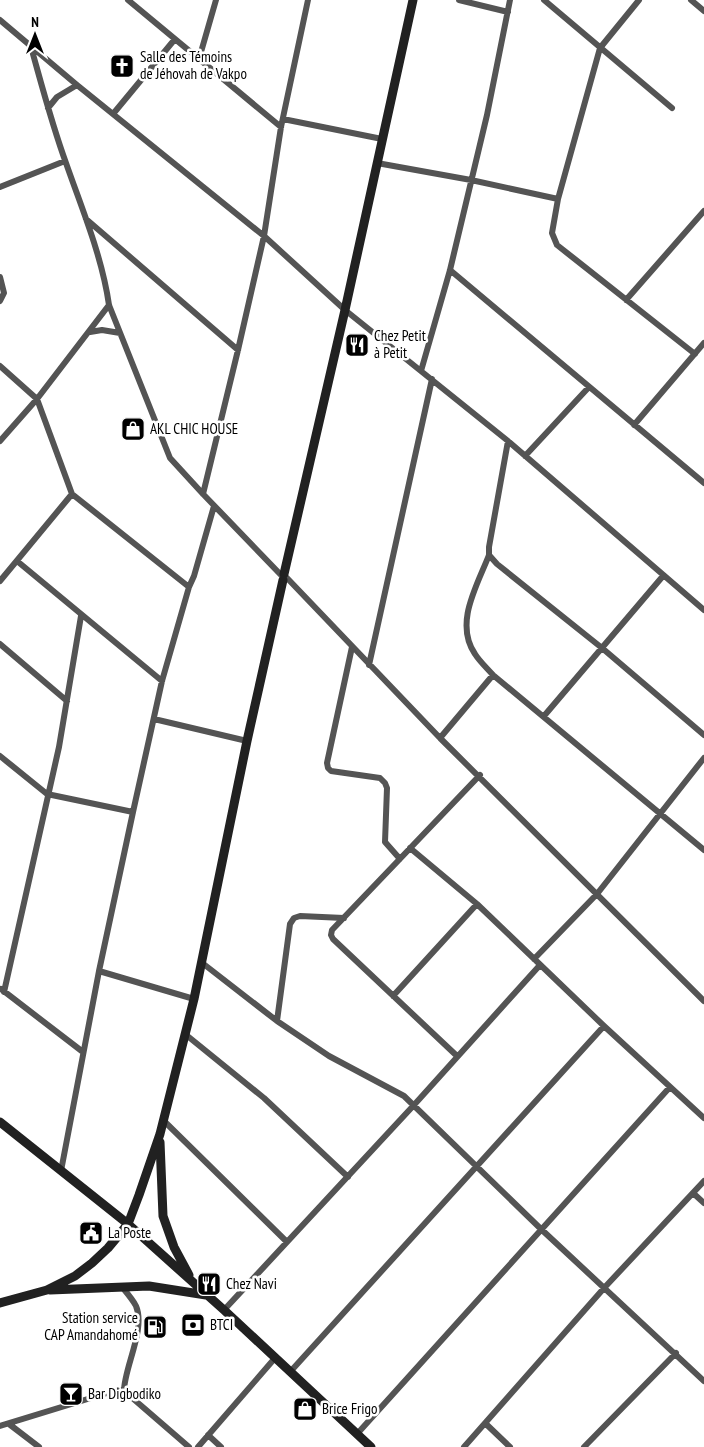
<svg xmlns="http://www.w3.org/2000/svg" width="704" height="1447" font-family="'PT Sans Narrow',sans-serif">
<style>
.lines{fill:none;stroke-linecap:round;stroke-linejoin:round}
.street{stroke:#545454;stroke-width:6}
.secondary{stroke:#212121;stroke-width:9}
.labels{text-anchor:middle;stroke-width:5;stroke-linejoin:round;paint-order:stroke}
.poi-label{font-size:15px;fill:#000;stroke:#fff;text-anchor:start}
</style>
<rect width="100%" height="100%" fill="#fff"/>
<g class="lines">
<path class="street" d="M128,0l153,127
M459,0l49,12
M544,0l128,108
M639,0l-39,48 -42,151 -6,34 5,12 138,109
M691,0l13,11
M0,20l77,65 187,151 81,74 163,131 196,169
M31,47c11,39 21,78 35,116 16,46 36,93 43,142l61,153 33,36 78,81
M199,59l17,-59
M48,108l9,-11 20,-12
M113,114l62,-75
M283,119l99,20
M377,163l94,17 87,19
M0,187l65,-26
M86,219l152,131
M450,270l254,213
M0,277l4,16 -4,8
M626,300l78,-89
M90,332l12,-2 18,3
M0,366l37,33 35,95 117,93
M421,371l29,-101 37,-155 23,-115
M634,425l70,-82
M0,441l37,-42 72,-94
M508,441l-19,106v8c-12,31 -35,68 -14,99 5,8 12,14 18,21l211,175
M525,456l64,-69
M203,494l35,-144 26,-114 17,-109 27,-127
M489,555l8,9 105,84 102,87
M17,561l145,120
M287,578l153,160 264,263
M0,581l72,-87
M0,644l67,57
M352,647l-25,116 1,5 3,3 49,7 5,5 2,5 -2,54 15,17
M369,665l63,-286
M544,716l119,-140
M154,719l93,22
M440,738l53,-63
M0,756l47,38 86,18
M410,848l67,56 127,122 100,92
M534,959l63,-65 107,-136
M201,962l76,59 52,35 75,40 138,134 162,151
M99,971l95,28
M1,989l82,63
M4,992l55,-245 22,-131
M393,996l84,-92
M277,1021l13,-97 4,-6 6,-2 44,2
M185,1034l79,64 84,79
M457,1056l-124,-117 -2,-4 1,-5 148,-155
M163,1120l124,122
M61,1171l38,-200 34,-159 29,-131 27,-94 5,-11 20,-70
M693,1193l11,10
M122,1287c5,6 11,13 14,19 10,23 -12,62 -12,85
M224,1310l190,-205 126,-140
M290,1372l314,-346
M485,1423l25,24
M9,1424l30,23
M0,1426l117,-36 7,1 6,5 59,51
M357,1434l313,-347
M208,1435l13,12
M198,1447l77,-89
M464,1447l141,-160 99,-106
M584,1447l92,-94"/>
<path class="secondary" d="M284,574l61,-264 68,-310
M0,1122l128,102 96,86 147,137
M160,1142l3,74 11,31 15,28
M50,1290l99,-4 57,9
M0,1303l47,-13 28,-14 17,-13 16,-15 20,-24 11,-29 21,-61 34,-135 53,-258 36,-161"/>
</g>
<defs>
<g id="church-square" transform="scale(1.25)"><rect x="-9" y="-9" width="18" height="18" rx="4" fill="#000" stroke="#fff"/><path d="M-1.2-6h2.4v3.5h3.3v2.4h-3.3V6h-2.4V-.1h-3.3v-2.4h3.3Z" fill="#fff"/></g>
<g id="restaurant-square" transform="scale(1.25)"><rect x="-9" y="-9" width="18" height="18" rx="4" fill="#000" stroke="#fff"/><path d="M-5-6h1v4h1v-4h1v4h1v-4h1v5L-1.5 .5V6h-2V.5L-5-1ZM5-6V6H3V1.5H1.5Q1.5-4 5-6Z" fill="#fff"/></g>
<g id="shop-square" transform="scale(1.25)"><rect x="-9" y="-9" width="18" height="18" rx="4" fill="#000" stroke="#fff"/><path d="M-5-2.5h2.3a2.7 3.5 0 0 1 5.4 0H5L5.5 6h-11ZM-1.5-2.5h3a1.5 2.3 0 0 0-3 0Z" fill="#fff"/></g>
<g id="civic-square" transform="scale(1.25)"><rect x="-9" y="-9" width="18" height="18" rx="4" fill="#000" stroke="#fff"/><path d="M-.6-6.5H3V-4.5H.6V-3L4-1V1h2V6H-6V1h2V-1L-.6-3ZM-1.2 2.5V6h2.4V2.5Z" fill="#fff"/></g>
<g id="bank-square" transform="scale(1.25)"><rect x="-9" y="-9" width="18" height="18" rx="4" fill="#000" stroke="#fff"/><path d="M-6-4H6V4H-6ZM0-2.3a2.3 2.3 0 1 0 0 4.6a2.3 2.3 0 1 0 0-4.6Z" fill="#fff"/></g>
<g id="fuel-square" transform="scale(1.25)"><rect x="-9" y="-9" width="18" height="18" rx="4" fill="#000" stroke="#fff"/><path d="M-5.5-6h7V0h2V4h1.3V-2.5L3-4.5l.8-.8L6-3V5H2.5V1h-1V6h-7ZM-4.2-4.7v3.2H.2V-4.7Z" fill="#fff"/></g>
<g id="bar-square" transform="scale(1.25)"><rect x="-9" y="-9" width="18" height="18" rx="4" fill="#000" stroke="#fff"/><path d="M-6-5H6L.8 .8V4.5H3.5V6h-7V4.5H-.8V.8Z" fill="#fff"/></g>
</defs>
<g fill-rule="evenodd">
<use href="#church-square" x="122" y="66"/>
<use href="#restaurant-square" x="357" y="345"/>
<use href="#shop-square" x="133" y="429"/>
<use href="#civic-square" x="91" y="1233"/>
<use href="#restaurant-square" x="209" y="1284"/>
<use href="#bank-square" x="193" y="1325"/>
<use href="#fuel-square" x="155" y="1327"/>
<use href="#bar-square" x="71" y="1394"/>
<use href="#shop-square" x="305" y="1409"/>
</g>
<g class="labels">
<g class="poi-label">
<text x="140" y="62">Salle des Témoins<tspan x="140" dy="17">de Jéhovah de Vakpo</tspan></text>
<text x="374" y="341">Chez Petit<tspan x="374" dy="17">à Petit</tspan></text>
<text x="150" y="434">AKL CHIC HOUSE</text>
<text x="108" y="1238">La Poste</text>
<text x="226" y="1289">Chez Navi</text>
<text x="138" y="1323" text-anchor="end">Station service<tspan x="138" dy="17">CAP Amandahomé</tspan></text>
<text x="210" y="1330">BTCI</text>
<text x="88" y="1399">Bar Digbodiko</text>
<text x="322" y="1414">Brice Frigo</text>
</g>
</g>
<g transform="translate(35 35)" stroke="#ffffff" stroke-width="4" paint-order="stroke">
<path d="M0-4L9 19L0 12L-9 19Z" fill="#000000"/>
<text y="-8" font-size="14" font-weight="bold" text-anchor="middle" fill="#000000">N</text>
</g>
</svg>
